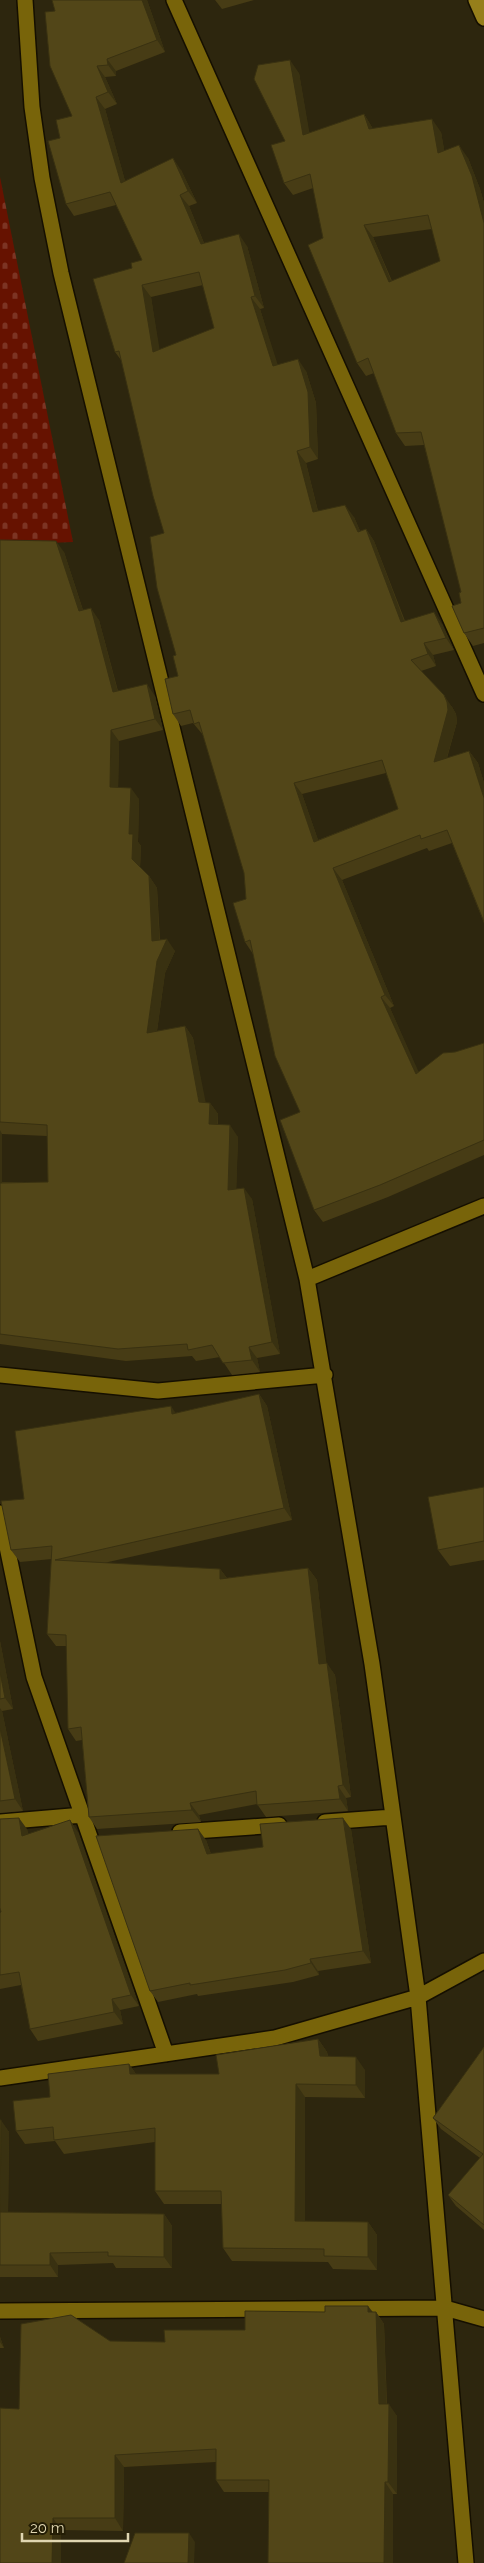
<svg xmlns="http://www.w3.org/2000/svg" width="484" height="2563" font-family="Raleway,sans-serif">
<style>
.cemetery{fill:url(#cemetery-stones)}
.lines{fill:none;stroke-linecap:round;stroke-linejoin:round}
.minor-casing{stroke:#150f00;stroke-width:18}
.major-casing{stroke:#150f00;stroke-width:18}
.minor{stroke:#78640a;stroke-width:15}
.major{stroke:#967f1b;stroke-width:15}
.wall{fill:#473c15;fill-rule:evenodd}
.shaded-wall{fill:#393111}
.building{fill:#524618;stroke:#393111;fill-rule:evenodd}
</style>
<defs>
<pattern id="cemetery-stones" width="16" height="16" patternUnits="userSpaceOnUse" patternTransform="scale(1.25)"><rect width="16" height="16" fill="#661200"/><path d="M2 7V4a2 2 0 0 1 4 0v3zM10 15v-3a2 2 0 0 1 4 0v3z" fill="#7c3423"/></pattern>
</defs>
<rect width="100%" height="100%" fill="#2d260e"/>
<path class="cemetery" d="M0,177l73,365 -73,3z"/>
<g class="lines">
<g class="minor-casing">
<path id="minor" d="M25,0l7,107 10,71 19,95 246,1006 65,385 46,333 48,566
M174,0l310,694
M307,1279l177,-73
M0,1375l158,16 167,-16
M0,1513l34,164 132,377
M0,1822l83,-7
M325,1822l68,-5
M180,1832l99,-7
M0,2078l275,-40 143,-41 66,-36
M0,2311l445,-3 39,11"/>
</g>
<g class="major-casing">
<path id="major" d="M476,0l8,18"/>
</g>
<use href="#minor" class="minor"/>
<use href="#major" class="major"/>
</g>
<path class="wall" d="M52,0h95l18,52 -49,19v5l-11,1 12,27 -12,5 20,72 56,-11 16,33 -8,3 15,37 43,3 17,62 -4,1 17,56 29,6 10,32 2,56 -12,4 12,48 36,6 6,14 6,-2 8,12 31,80 37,3 12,26 -21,5 3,11 -15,5 31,36 4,7 1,8 -10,36 22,-7 9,12 6,20v140l-32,-80 -23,8 -2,-3 -85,32 52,126 -4,2 28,64 37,-20 29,-9v112l-96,42 -65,25 -9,-12 -14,-98 -47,-158 -8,-12 1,-43 -2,-26 -41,-138 -10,-12 -12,3 -8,-12 5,-38 -14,-143 -43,-173 -6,-8 17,-84 10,-8 -26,-55 -42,11 -8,-12 -6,-66 12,-22 -17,-105zM203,285l11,43 -55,22 -8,-53zM386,773l12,36 -80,31 -16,-46z
M215,0h39l-32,9z
M299,73l10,60 55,-19 9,15 68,3 3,18 24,8 12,31 4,14v440l-11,3 -9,-13 -3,-30v-11l-37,-147 -19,1 -9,-13 -22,-60 -8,3 -9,-13 -34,-125 -10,-50 -20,7 -9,-12 1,-42zM432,229l8,32 -48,20 -19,-44z
M0,540l64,12 19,58 16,10 19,71 37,5 8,34 -44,11 -1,46 21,12 -1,43 3,4 -1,21 9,9 8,12 3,52 15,11 -10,22 -8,58 28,-5 8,12 12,65h5l8,11v11l20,12 -2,52 16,10 28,155 -23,4 3,14 -28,3 -12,-18 -24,4 -4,-5 -66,5 -126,-17zM2,1134l45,2 1,46h-46z
M259,1394l8,12 25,114 -188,43 116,6 7,9 81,-10 9,12 9,83 9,12 16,122 -5,1 2,13 -82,6 -9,-13 -58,11 2,7 -104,7 -8,-12 -7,-77 -6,1 -8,-12 -1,-83h-11l-9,-12 5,-75 -32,3 -9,-12 13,-51 152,-86z
M484,1487v73l-34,6 -12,-16z
M0,1641l13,68 -11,2 21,100 -23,2z
M27,1829l1,5 50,-2 61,174 -19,4 3,14 -85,17 -8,-12 -9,-44 -21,4v-76l1,-1z
M351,1829l20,134 -53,8 1,4 -26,7 -95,14 -1,-2 -39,8 -8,-11 56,-151 5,14 52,-7z
M318,2039l9,13 1,4 37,14v28l-60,-1v124l63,1 9,13v35l-44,-1 -5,-7 -96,-1 -9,-13 -1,-44h-58l-9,-13v-49l-91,12 -9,-13 -30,3 -9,-13 34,-34 79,-33 7,10h83z
M484,2047v183l-28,-24 -8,-11 32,-37 -39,-29 -8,-11z
M0,2120l9,12 -1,80 156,2 8,12v42h-56l-3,-5 -55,2v12h-58z
M325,2312h51l8,12 3,80 10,12v78h-4v69h-125l1,-71h-45l-8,-12v-18l-92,5 -1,64 -62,-1v33l-42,-154 91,-68 55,1 80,-12z
M0,2337l4,11h-4z"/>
<path class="shaded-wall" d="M142,0h5l18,52 -8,-12z
M107,59l9,12v5l-8,-11z
M290,60l9,13 13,74 -9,-12z
M97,66l8,11 12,27 -9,-12z
M96,97l9,12 24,86 -8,-12z
M364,114l8,13 6,15 -9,-13z
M432,119l9,13 6,33 -9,-12z
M459,145l9,13 12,31 4,14v20z
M173,158l8,12 16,33 -9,-12z
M180,195l9,11 20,50 -8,-12z
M364,225l9,12 24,58 -8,-13z
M239,234l8,12 17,62 -9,-12z
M142,285l9,12 11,67 -9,-12z
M251,297l9,12 22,69 -9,-12z
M298,359l8,12 10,32 2,56 -8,-12z
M297,451l9,12 15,61 -8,-12z
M345,505l9,12 12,27 -8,-12z
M366,529l8,12 35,93 -8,-12z
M56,541l8,11 23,71 -8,-12z
M91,608l8,12 22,84 -8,-12z
M434,612l8,12 12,26 -8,-12z
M424,643l9,12 3,11 -8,-12z
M147,684l8,12 8,34 -8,-11z
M444,695l8,12 4,7 1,8 -15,52 -8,-12z
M111,730l8,11 -1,58 -8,-12z
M469,751l9,12 6,20v15z
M294,783l8,11 21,60 -9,-12z
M131,788l8,11 -1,43 3,4 -1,24 -8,-11 -3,-25z
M333,868l9,12 52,126 -9,-11z
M149,876l8,12 3,64 -8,-11z
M167,939l8,12 -10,22 -10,72 -8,-12 10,-72z
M381,997l9,11 35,78 -9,-12z
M185,1026l8,12 15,76 -9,-12z
M210,1103l8,11 -1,22 -8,-12z
M230,1125l8,12 -2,65 -8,-12z
M0,1130l2,4v60l-2,-2z
M244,1188l8,11 28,155 -8,-12z
M249,1347l8,11 3,14 -8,-12z
M259,1394l8,12 25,114 -8,-12z
M171,1406l8,12 -7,-4z
M308,1568l9,12 11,96 -9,-12z
M220,1569l9,12 -9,-2z
M0,1641l13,68 -8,-11 -5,-26z
M327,1663l8,12 16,122 -8,-12z
M0,1708l2,3 21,100 -8,-12 -15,-71z
M338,1786l8,12 2,13 -8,-12z
M190,1803l9,12 2,7 -9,-12z
M19,1818l8,11 4,19 -9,-12z
M343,1818l8,11 20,134 -8,-12z
M70,1820l8,12 61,174 -8,-11z
M198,1829l8,11 9,26 -8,-12z
M310,1959l8,12 1,4 -8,-12z
M112,1999l8,11 3,14 -9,-12z
M318,2039l9,13 3,17 -10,-13z
M356,2057l9,13v28l-9,-13z
M129,2064l9,13 -8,-3z
M296,2084l9,13v137l-10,-13z
M1,2120l8,12 -1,91 -8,-11z
M164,2214l8,12v42l-8,-11z
M368,2222l9,13v35l-9,-13z
M50,2253l8,12v12l-8,-12z
M368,2306l8,10v-4l8,12 3,92 -8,-12 -11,-92z
M0,2337l4,11 -4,-6z
M389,2404l8,12v78l-9,-12z
M115,2455l9,12 -1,64 -8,-13z
M385,2482l8,12v69h-9z
M53,2518l8,12v33h-9z
M189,2533l6,9 -1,21h-6z"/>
<path class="building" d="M52,0h90l15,40 -50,19 1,6 -11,1 11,26 -12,5 25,86 52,-25 15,33 -8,4 21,49 38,-10 16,62 -4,1 22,69 25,-7 10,33 2,55 -13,4 16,61 32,-7 13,27 8,-3 35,93 33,-10 12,26 -22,5 4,11 -17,6 33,35 3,7 1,8 -14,52 35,-11 15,47v124l-37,-92 -26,9 -1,-4 -87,33 52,127 -4,2 35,77 27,-21 12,-1 29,-9v97l-104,45 -66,25 -34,-90 20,-8 -25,-56 -25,-116 -5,2 -12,-39 13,-4 -2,-26 -45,-151 -5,2 -4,-14 -17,4 -8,-35 13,-3 -5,-20 3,-1 -19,-67 -7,-51 14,-4 -11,-37 -34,-145 -4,1 -22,-73 39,-11 -1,-5 11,-3 -32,-68 -44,12 -18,-63 12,-3 -4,-18 16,-4 -22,-50 -5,-54 10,-1zM199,272l15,56 -61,24 -11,-67zM382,760l16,49 -84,33 -20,-59z
M290,60l13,75 61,-21 5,15 63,-10 6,34 21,-8 13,31 12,47v405l-20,5 -12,-27 9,-3 -2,-10 2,-1 -40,-160 -25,1 -28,-75 -11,5 -49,-118 15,-7 -13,-64 -26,9 -13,-38 14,-4 -31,-62 4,-14zM428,215l12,46 -51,21 -25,-57z
M0,540l56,1 23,70 12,-3 22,84 34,-8 8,35 -44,11 -1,57 21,1 -2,46h4l-1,25 17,17 3,65 15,-2 -10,22 -10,72 38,-7 14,76 11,1 -1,21 21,1 -2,65 16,-2 28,154 -23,5 3,13 -29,3 -11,-18 -24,5 -1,-6 -69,5 -118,-15v-151l48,-1 -1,-57 -47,-3z
M259,1394l25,114 -229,52 165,9v10l88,-11 11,96 8,-1 16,122 -5,1 2,13 -83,6 -1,-14 -66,12 2,7 -103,7 -8,-90 -13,2 -2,-94 -19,-1 5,-88 -41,4 -10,-49 23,-2 -9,-68 156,-25 1,8z
M484,1487v54l-46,9 -10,-53z
M0,1672l5,26 -5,1z
M0,1728l15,71 -15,2z
M19,1818l3,18 48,-16 61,175 -19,4 2,13 -84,17 -11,-57 -19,3v-62l1,-1 -1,-4v-89z
M343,1818l20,133 -53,8 1,4 -26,7 -95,15v-2l-40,8 -54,-155 102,-7 9,25 56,-7 -3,-23z
M318,2039l2,17 36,1v28l-60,-1 -1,137 73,1v35l-44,-1v-7l-101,-1 -2,-57h-66v-63l-101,12 -1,-13 -37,4 -3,-30 37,-4 -2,-23 81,-10 1,10h89l-3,-19z
M484,2047v178l-36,-30 35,-41 -50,-36z
M0,2120h1l-1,92 164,2v43l-56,-1v-4l-58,1v12h-50z
M325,2306h43v6h8l3,92h10l-1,78h-3l-1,81h-116l1,-83h-53v-31l-101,6v63h-62l-1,45h-52v-155l19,1 2,-85 50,-9 39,26 55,1 -1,-12h81v-19l80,1z
M135,2533h54l-1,30h-64z"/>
<path d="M22 2533v8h106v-8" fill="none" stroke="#e0d6b1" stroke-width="2.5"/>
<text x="30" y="2533" font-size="15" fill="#e0d6b1" stroke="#231d05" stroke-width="4" paint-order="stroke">20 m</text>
</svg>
